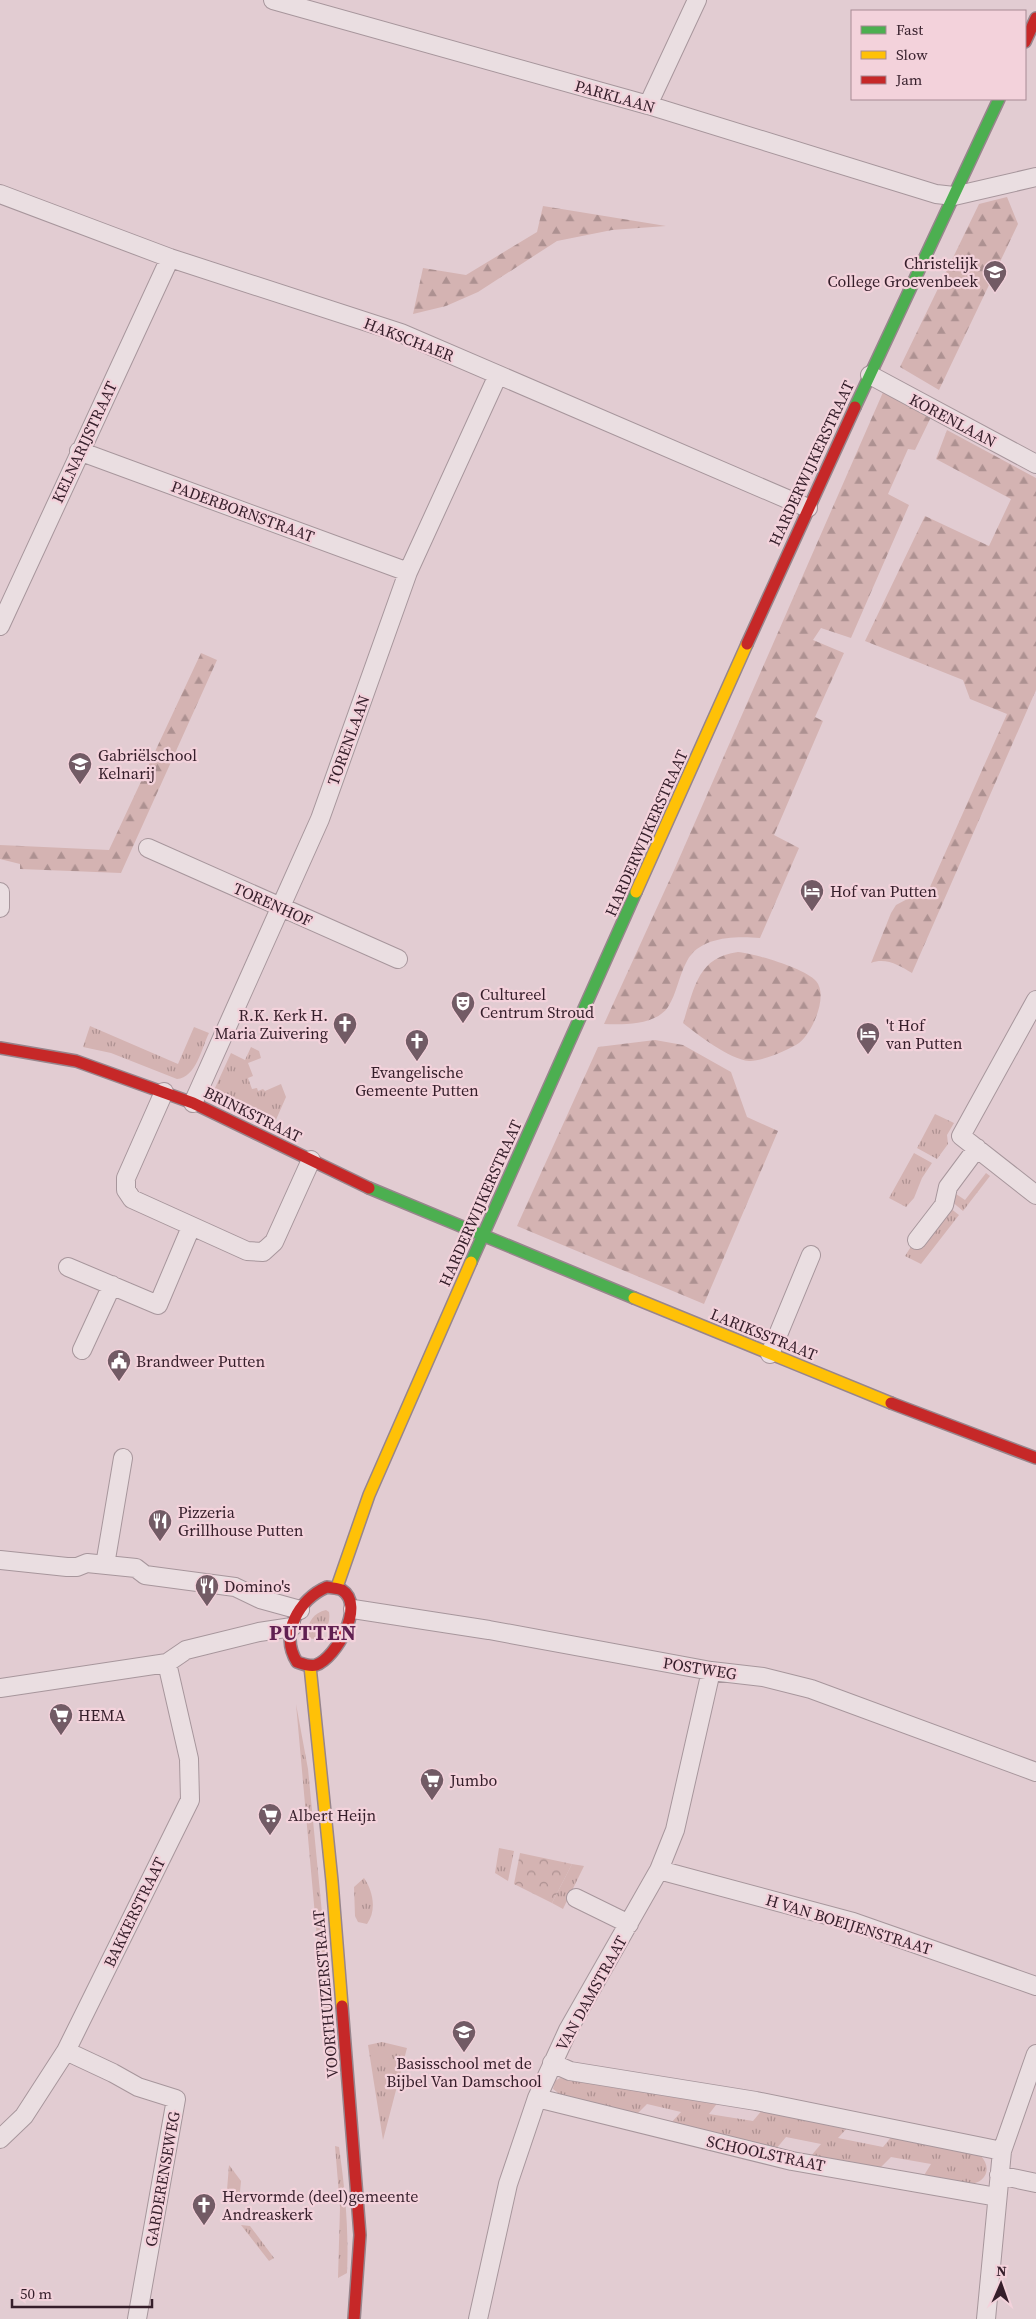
<svg xmlns="http://www.w3.org/2000/svg" width="1036" height="2319" font-family="'Source Serif 4',serif">
<style>
.grass{fill:url(#grass-tufts)}
.forest{fill:url(#forest-firs)}
.park{fill:url(#park-crowns)}
.lines{fill:none;stroke-linecap:round;stroke-linejoin:round}
.street-casing{stroke:#a7969c;stroke-width:20}
.fast-casing{stroke:#97858c;stroke-width:14}
.slow-casing{stroke:#97858c;stroke-width:14}
.jam-casing{stroke:#97858c;stroke-width:14}
.street{stroke:#eadee1;stroke-width:18}
.fast{stroke:#4caf50;stroke-width:11}
.slow{stroke:#ffc107;stroke-width:11}
.jam{stroke:#c62828;stroke-width:11}
.labels{text-anchor:middle;stroke-width:4.5;stroke-linejoin:round;paint-order:stroke}
.street-label{font-size:16px;fill:#351e2a;stroke:#f3d2db}
.poi-label{font-size:16px;fill:#351e2a;stroke:#f3d2db;text-anchor:start}
.district-label{font-size:21px;font-weight:bold;letter-spacing:1px;fill:#602051;stroke:#f3d2db}
</style>
<defs>
<pattern id="grass-tufts" width="24" height="20" patternUnits="userSpaceOnUse" patternTransform="scale(1.25)"><rect width="24" height="20" fill="#d4b3b2"/><path d="M3 7l-1-3M5 7V3M7 7l1-3M15 17l-1-3M17 17v-4M19 17l1-3" fill="none" stroke="#ad9191"/></pattern>
<pattern id="forest-firs" width="22" height="20" patternUnits="userSpaceOnUse" patternTransform="scale(1.25)"><rect width="22" height="20" fill="#d4b3b2"/><path d="M5 1l3.5 6h-7zM16 11l3.5 6h-7z" fill="#ad9191"/></pattern>
<pattern id="park-crowns" width="20" height="18" patternUnits="userSpaceOnUse" patternTransform="scale(1.25)"><rect width="20" height="18" fill="#d4b3b2"/><path d="M2 6a3 3 0 1 1 6 0M12 15a3 3 0 1 1 6 0" fill="none" stroke="#ad9191"/></pattern>
</defs>
<rect width="100%" height="100%" fill="#e2ccd2"/>
<path class="grass" d="M90,1026l88,38 16,-37 15,6c-7,14 -13,45 -32,46l-66,-26 -28,-6z
M251,1047l8,4 2,7 -13,5 5,13 -5,2 4,11 5,-1 1,3 5,-2 2,2 16,-7 5,13 -11,25 -56,-26 -4,-8 16,-35 14,7z
M935,1114l19,9 -7,12 1,9 -11,15 -20,-11z
M914,1153l18,10 -10,15 -8,20 -8,9 -17,-9z
M986,1173l4,3 -27,35 -13,-11 3,-8 12,8z
M950,1208l9,7 -38,49 -16,-8 9,-14z
M326,1610l3,2c2,12 -4,21 -15,27l-6,-1c-2,-13 4,-25 18,-28z
M296,1704l12,65 18,185 -7,6z
M499,1848l15,3 -6,30 -13,-8z
M572,1864l12,2 -21,43 -11,-6z
M364,1878c9,13 13,32 3,46l-9,-2 -3,-6 -1,-29z
M320,1978l8,6 7,77 -3,4h-4z
M382,2042l25,6 -24,92 -15,-95z
M560,2078l159,23 -10,13 44,7 10,-12 86,17 -11,12 45,9 10,-12 87,20c13,13 6,29 -12,29l-45,-7 8,-13 -40,-7 -12,12 -68,-13 10,-12 -35,-7 -10,12 -106,-25 11,-12 -34,-8 -12,12 -73,-20 -9,-7 2,-8z
M335,2146l4,1c6,42 10,83 8,126l-9,5 2,-71z
M229,2165l12,16 -1,11 -7,5 -6,-7z
M241,2225l9,1 24,32 -5,3z"/>
<path class="forest" d="M1007,197l11,27 -79,166 -39,-23 79,-163z
M543,206l123,20 -54,4 -55,11 -79,51 -32,14 -33,8 10,-46 43,7 71,-43z
M884,390l48,25 -17,35 -7,-1 -20,45 21,11 -58,133 -30,-10 -8,12 31,13 -29,64 8,4 -49,114 25,13 -39,90c-24,-2 -60,-2 -73,23 -8,14 -10,32 -19,46 -12,18 -45,18 -64,17l71,-156z
M947,430l89,48v212l-124,283c-12,-7 -26,-16 -41,-10l20,-50 5,-8 34,-18 77,-173 -37,-15 -7,-19 -98,-39 60,-125 64,30 22,-47 -75,-40z
M201,653l16,7 -96,213 -101,-4v-5l-20,-5v-14l109,5z
M738,952c18,2 66,16 78,29 13,15 -4,52 -17,62 -10,7 -39,19 -50,18 -20,-2 -51,-26 -66,-38 11,-33 14,-66 55,-71z
M655,1040l28,5 48,27 16,45 31,14 -74,173 -187,-78 81,-179z"/>
<path class="park" d="M520,1853l52,11 -20,39 -38,-19z"/>
<g class="lines">
<g class="street-casing">
<path id="street" d="M273,0l375,105 288,89 18,2 82,-19
M648,105l49,-105
M0,194l170,64 231,75 407,175
M870,375l166,89
M79,451l329,121
M0,626l170,-368
M148,848l250,111
M0,892v16
M1036,1000l-75,136 75,59
M164,1092l-38,86v12l6,9 115,52 16,1 11,-10 37,-82
M193,1103l127,-284 88,-247 90,-197
M917,1240l27,-35 4,-18 29,-39
M68,1267l90,38 33,-78
M82,1350l30,-65
M770,1354l41,-99
M0,1560l67,7h10l10,-4 49,5 9,7 90,12 25,12 40,11
M105,1565l18,-107
M353,1609l136,21 222,41 52,6 48,12 225,83
M0,1688l167,-25 19,-13 73,-18 33,-5
M659,1870l194,52 183,64
M576,1898l53,26
M66,2051l47,22 25,14 38,12 -39,220
M552,2063l18,8 186,30 246,50
M537,2098l255,63 205,36
M0,2139l24,-23 42,-65 124,-251 -1,-41 -22,-96
M999,2175l37,8
M478,2319l30,-135 29,-86 31,-68 91,-160 16,-40 36,-159
M986,2319l16,-168 34,-97"/>
</g>
<g class="fast-casing">
<path id="fast" d="M855,407l144,-308
M369,1188l265,110
M471,1262l165,-370"/>
</g>
<g class="slow-casing">
<path id="slow" d="M636,892l111,-248
M634,1298l257,105
M337,1587l32,-92 102,-233
M310,1666l22,215 10,125"/>
</g>
<g class="jam-casing">
<path id="jam" d="M1025,42l11,-24
M747,644l108,-237
M0,1048l76,13 117,42 176,85
M891,1403l145,55
M327,1587c4,1 11,1 15,3 24,15 -6,68 -26,75 -6,2 -13,-1 -19,-3 -18,-28 2,-63 30,-75z
M342,2006l18,229 -6,84"/>
</g>
<use href="#street" class="street"/>
<use href="#fast" class="fast"/>
<use href="#slow" class="slow"/>
<use href="#jam" class="jam"/>
</g>
<defs>
<g id="school-pin" transform="scale(1.25)"><path d="M0 17L-7.5 6A9.5 9.5 0 1 1 7.5 6Z" fill="#725b65" stroke="#f3d2db"/><path d="M0-5L7-2L0 1L-7-2ZM-4 1L0 2.5L4 1V4Q0 6-4 4Z" fill="#fff"/></g>
<g id="hotel-pin" transform="scale(1.25)"><path d="M0 17L-7.5 6A9.5 9.5 0 1 1 7.5 6Z" fill="#725b65" stroke="#f3d2db"/><path d="M-6-4.5h1.5V1H6V5H4.5V3h-9V5H-6ZM-4 0a1.8 1.8 0 1 1 3.6 0ZM.5 0V-2.5h3Q6-2.5 6 0Z" fill="#fff"/></g>
<g id="theatre-pin" transform="scale(1.25)"><path d="M0 17L-7.5 6A9.5 9.5 0 1 1 7.5 6Z" fill="#725b65" stroke="#f3d2db"/><path d="M-5-5.5Q0-4 5-5.5V0Q5 5 0 6Q-5 5-5 0ZM-3.3-2.5H-1v1.5H-3.3ZM1-2.5H3.3v1.5H1ZM-2.8 1Q0 5.5 2.8 1Z" fill="#fff"/></g>
<g id="church-pin" transform="scale(1.25)"><path d="M0 17L-7.5 6A9.5 9.5 0 1 1 7.5 6Z" fill="#725b65" stroke="#f3d2db"/><path d="M-1.2-6h2.4v3.5h3.3v2.4h-3.3V6h-2.4V-.1h-3.3v-2.4h3.3Z" fill="#fff"/></g>
<g id="civic-pin" transform="scale(1.25)"><path d="M0 17L-7.5 6A9.5 9.5 0 1 1 7.5 6Z" fill="#725b65" stroke="#f3d2db"/><path d="M-.6-6.5H3V-4.5H.6V-3L4-1V1h2V6H-6V1h2V-1L-.6-3ZM-1.2 2.5V6h2.4V2.5Z" fill="#fff"/></g>
<g id="restaurant-pin" transform="scale(1.25)"><path d="M0 17L-7.5 6A9.5 9.5 0 1 1 7.5 6Z" fill="#725b65" stroke="#f3d2db"/><path d="M-5-6h1v4h1v-4h1v4h1v-4h1v5L-1.5 .5V6h-2V.5L-5-1ZM5-6V6H3V1.5H1.5Q1.5-4 5-6Z" fill="#fff"/></g>
<g id="supermarket-pin" transform="scale(1.25)"><path d="M0 17L-7.5 6A9.5 9.5 0 1 1 7.5 6Z" fill="#725b65" stroke="#f3d2db"/><path d="M-6-5.5h2.5l.6 2H6L4.5 2H-2.5L-4.4-4H-6ZM-1.5 3.2a1.3 1.3 0 1 0 .1 0ZM3 3.2a1.3 1.3 0 1 0 .1 0Z" fill="#fff"/></g>
</defs>
<g fill-rule="evenodd">
<use href="#school-pin" x="995" y="272"/>
<use href="#school-pin" x="80" y="764"/>
<use href="#hotel-pin" x="812" y="891"/>
<use href="#theatre-pin" x="463" y="1003"/>
<use href="#church-pin" x="345" y="1024"/>
<use href="#hotel-pin" x="868" y="1034"/>
<use href="#church-pin" x="417" y="1041"/>
<use href="#civic-pin" x="119" y="1361"/>
<use href="#restaurant-pin" x="160" y="1521"/>
<use href="#restaurant-pin" x="207" y="1586"/>
<use href="#supermarket-pin" x="61" y="1715"/>
<use href="#supermarket-pin" x="432" y="1780"/>
<use href="#supermarket-pin" x="270" y="1815"/>
<use href="#school-pin" x="464" y="2032"/>
<use href="#church-pin" x="204" y="2205"/>
</g>
<g class="labels">
<g class="street-label">
<text transform="translate(615 96) rotate(16)" y="6">PARKLAAN</text>
<text transform="translate(409 339) rotate(21)" y="6">HAKSCHAER</text>
<text transform="translate(953 420) rotate(28)" y="6">KORENLAAN</text>
<text transform="translate(84 442) rotate(-65)" y="6">KELNARIJSTRAAT</text>
<text transform="translate(811 463) rotate(-65)" y="6">HARDERWIJKERSTRAAT</text>
<text transform="translate(243 511) rotate(20)" y="6">PADERBORNSTRAAT</text>
<text transform="translate(348 740) rotate(-70)" y="6">TORENLAAN</text>
<text transform="translate(646 833) rotate(-66)" y="6">HARDERWIJKERSTRAAT</text>
<text transform="translate(273 904) rotate(24)" y="6">TORENHOF</text>
<text transform="translate(253 1114) rotate(26)" y="6">BRINKSTRAAT</text>
<text transform="translate(480 1203) rotate(-66)" y="6">HARDERWIJKERSTRAAT</text>
<text transform="translate(764 1334) rotate(22)" y="6">LARIKSSTRAAT</text>
<text transform="translate(700 1668) rotate(9)" y="6">POSTWEG</text>
<text transform="translate(134 1912) rotate(-64)" y="6">BAKKERSTRAAT</text>
<text transform="translate(849 1924) rotate(17)" y="6">H VAN BOEIJENSTRAAT</text>
<text transform="translate(591 1993) rotate(-61)" y="6">VAN DAMSTRAAT</text>
<text transform="translate(325 1994) rotate(-95)" y="6">VOORTHUIZERSTRAAT</text>
<text transform="translate(766 2153) rotate(12)" y="6">SCHOOLSTRAAT</text>
<text transform="translate(162 2179) rotate(-80)" y="6">GARDERENSEWEG</text>
</g>
<g class="poi-label">
<text x="978" y="269" text-anchor="end">Christelijk<tspan x="978" dy="18">College Groevenbeek</tspan></text>
<text x="98" y="761">Gabriëlschool<tspan x="98" dy="18">Kelnarij</tspan></text>
<text x="830" y="897">Hof van Putten</text>
<text x="480" y="1000">Cultureel<tspan x="480" dy="18">Centrum Stroud</tspan></text>
<text x="328" y="1021" text-anchor="end">R.K. Kerk H.<tspan x="328" dy="18">Maria Zuivering</tspan></text>
<text x="886" y="1031">'t Hof<tspan x="886" dy="18">van Putten</tspan></text>
<text x="417" y="1078" text-anchor="middle">Evangelische<tspan x="417" dy="18">Gemeente Putten</tspan></text>
<text x="136" y="1367">Brandweer Putten</text>
<text x="178" y="1518">Pizzeria<tspan x="178" dy="18">Grillhouse Putten</tspan></text>
<text x="224" y="1592">Domino's</text>
<text x="78" y="1721">HEMA</text>
<text x="450" y="1786">Jumbo</text>
<text x="288" y="1821">Albert Heijn</text>
<text x="464" y="2069" text-anchor="middle">Basisschool met de<tspan x="464" dy="18">Bijbel Van Damschool</tspan></text>
<text x="222" y="2202">Hervormde (deel)gemeente<tspan x="222" dy="18">Andreaskerk</tspan></text>
</g>
<g class="district-label">
<text x="313" y="1640">PUTTEN</text>
</g>
</g>
<rect x="851" y="10" width="175" height="90" fill="#f3d2db" stroke="#a78a94"/>
<rect x="861" y="26" width="25" height="8" fill="#4caf50" stroke="#a78a94"/>
<text x="896" y="35" font-size="15" fill="#351e2a">Fast</text>
<rect x="861" y="51" width="25" height="8" fill="#ffc107" stroke="#a78a94"/>
<text x="896" y="60" font-size="15" fill="#351e2a">Slow</text>
<rect x="861" y="76" width="25" height="8" fill="#c62828" stroke="#a78a94"/>
<text x="896" y="85" font-size="15" fill="#351e2a">Jam</text>
<g transform="translate(1001 2284) rotate(2)" stroke="#f3d2db" stroke-width="4" paint-order="stroke">
<path d="M0-4L9 19L0 12L-9 19Z" fill="#351e2a"/>
<text y="-8" font-size="14" font-weight="bold" text-anchor="middle" fill="#351e2a">N</text>
</g>
<path d="M12 2299v8h140v-8" fill="none" stroke="#351e2a" stroke-width="2.5"/>
<text x="20" y="2299" font-size="15" fill="#351e2a" stroke="#f3d2db" stroke-width="4" paint-order="stroke">50 m</text>
</svg>
